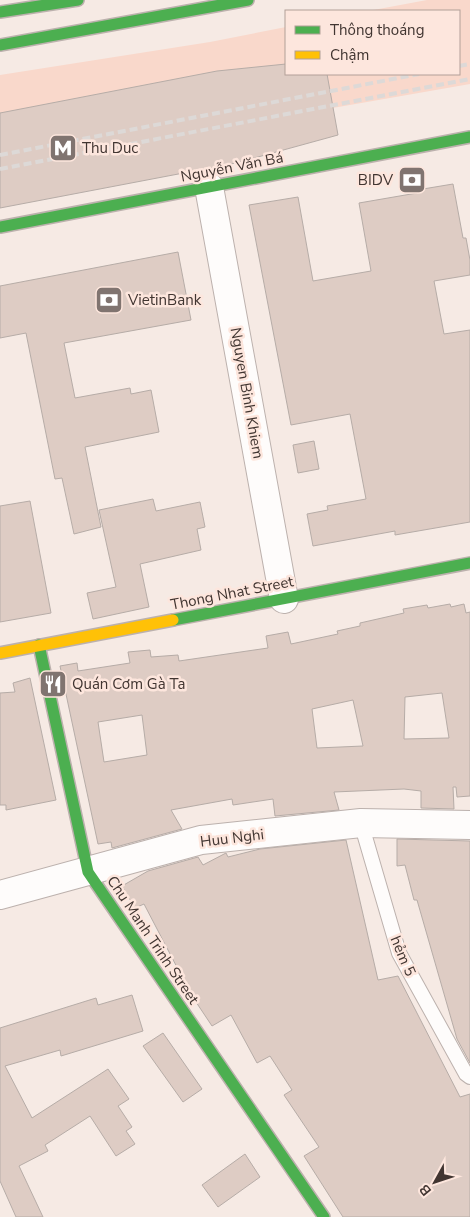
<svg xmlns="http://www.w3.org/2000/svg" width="470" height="1217" font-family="'Nunito Sans',sans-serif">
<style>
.green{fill:#f9d8cb}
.building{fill:#deccc4;stroke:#b6aca7;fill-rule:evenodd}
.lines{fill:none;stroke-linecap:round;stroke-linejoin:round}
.lane-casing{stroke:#bcb1ad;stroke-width:16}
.street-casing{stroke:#bcb1ad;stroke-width:30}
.fast-casing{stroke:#bcb1ad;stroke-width:14}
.slow-casing{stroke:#bcb1ad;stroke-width:14}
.lane{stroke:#fefcfb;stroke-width:14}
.street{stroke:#fefcfb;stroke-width:28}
.fast{stroke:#4caf50;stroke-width:11}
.slow{stroke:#ffc107;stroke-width:11}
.rail{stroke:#ddd9d7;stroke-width:4;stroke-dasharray:8 4;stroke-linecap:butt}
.labels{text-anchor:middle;stroke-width:5;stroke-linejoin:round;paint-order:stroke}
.poi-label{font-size:15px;fill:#413531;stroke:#fde6dd;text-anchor:start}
.street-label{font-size:15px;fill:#413531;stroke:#fde6dd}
</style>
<rect width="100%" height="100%" fill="#f6eae4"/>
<path class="green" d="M427,0h43v84l-470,82v-91l210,-33 76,-15v47h173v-63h-91z"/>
<path class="building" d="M286,64v10h41l11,61 -102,28 -236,45v-95l217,-42z
M453,184l10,54h3l4,22v15l-36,6 10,53 26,-4v192l-75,13v-4l-82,15 -6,-32 21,-4 -1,-4 39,-7 -16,-85 -59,11 -42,-220 49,-8 15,84 58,-10 -12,-68 58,-10v-3z
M178,252l13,68 -127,23 11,55 55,-10 1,6 20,-4 8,42 -74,15 16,80 -27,7 -12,-56 -7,1 -29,-146 -26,5v-52z
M314,441l5,28 -21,4 -5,-28z
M153,499l3,12 44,-9 5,25 -8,2 4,21 -61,14 9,43 -56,12 -6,-26 29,-6 -17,-77z
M30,501l21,112 -51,9v-116z
M450,604l1,3 13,-3 2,9 4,-1v184l-13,1 -1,-10h-3l1,22 -33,-1v-17l-17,-2 -70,3 5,18 -64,6 -2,-17 -40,6 -1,-6 -61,11 11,19 -70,19 -1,-6 -13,2 -38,-178 17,-3 1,8 52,-8 -2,-11 22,-2 1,7 27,-2 1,6 89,-13 -2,-12 22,-4 3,12 47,-10 -1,-3 23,-5v-3l44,-10 -1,-4 24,-4 1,3zM442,693l7,45 -45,1 1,-42zM353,700l10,46 -46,2 -5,-39zM142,715l5,40 -43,7 -6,-40z
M30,678l26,122 -50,10v-5h-6v-112l15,-1 -2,-9z
M397,839l73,2v222l-13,-24 -40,-139h-3l-9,-35 -8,1z
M346,840l32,140 20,-4 62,121 10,-3v123h-127l-39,-61 15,-9 -35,-52 8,-5 -22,-34 -13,7 -26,-48 -19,11 -20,-30 -48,-92 -9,4 -13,-22 26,-15 50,-14 5,8 23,-12 2,4 32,-8z
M132,995l11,36 -82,25 -1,-6 -55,16 27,52 76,-49 21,30 -11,7 14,21 -6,4 9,13 -19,12 -26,-40 -45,29 3,6 -29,15 24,51h-27l-16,-36v-153l96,-30 2,7z
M163,1033l39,56 -19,13 -40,-56z
M245,1154l15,23 -42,30 -16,-22z"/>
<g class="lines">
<g class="lane-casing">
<path id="lane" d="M361,823l38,130 67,121 4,3"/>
</g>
<g class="street-casing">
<path id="street" d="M209,187l75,412
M0,895l201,-55 160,-17 109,2"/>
</g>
<g class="fast-casing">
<path id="fast" d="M0,12l78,-12
M0,45l248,-45
M0,227l470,-90
M173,620l297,-57
M39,645l49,227 236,345"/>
</g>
<g class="slow-casing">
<path id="slow" d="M0,653l173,-33"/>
</g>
<use href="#lane" class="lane"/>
<use href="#street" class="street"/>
<use href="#fast" class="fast"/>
<use href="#slow" class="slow"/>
<path class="rail" d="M459,66l11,-2
M0,155l419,-81
M0,169l470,-90"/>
</g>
<defs>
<g id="metro-square" transform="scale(1.4375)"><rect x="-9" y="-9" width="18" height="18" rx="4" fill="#807470" stroke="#fde6dd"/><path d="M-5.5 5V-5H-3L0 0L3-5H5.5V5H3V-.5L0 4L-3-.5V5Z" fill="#fff"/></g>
<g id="bank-square" transform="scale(1.4375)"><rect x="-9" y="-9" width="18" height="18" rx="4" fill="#807470" stroke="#fde6dd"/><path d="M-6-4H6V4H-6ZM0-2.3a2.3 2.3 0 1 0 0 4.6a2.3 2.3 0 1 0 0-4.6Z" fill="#fff"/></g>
<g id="restaurant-square" transform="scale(1.4375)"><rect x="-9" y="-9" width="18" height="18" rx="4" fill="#807470" stroke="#fde6dd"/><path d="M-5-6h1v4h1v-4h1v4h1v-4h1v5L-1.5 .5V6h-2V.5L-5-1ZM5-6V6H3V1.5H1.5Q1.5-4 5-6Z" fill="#fff"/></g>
</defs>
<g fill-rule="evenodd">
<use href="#metro-square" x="63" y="148"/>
<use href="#bank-square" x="412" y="180"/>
<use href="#bank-square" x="109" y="300"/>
<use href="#restaurant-square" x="53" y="684"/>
</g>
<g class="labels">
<g class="poi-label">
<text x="82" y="153">Thu Duc</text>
<text x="393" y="185" text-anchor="end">BIDV</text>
<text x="128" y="305">VietinBank</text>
<text x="72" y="689">Quán Cơm Gà Ta</text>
</g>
<g class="street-label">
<text transform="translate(232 167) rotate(-11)" y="5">Nguyễn Văn Bá</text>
<text transform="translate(247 393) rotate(80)" y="5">Nguyen Binh Khiem</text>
<text transform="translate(232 593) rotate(-11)" y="5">Thong Nhat Street</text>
<text transform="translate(232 838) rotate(-7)" y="5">Huu Nghi</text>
<text transform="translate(153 940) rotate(56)" y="5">Chu Manh Trinh Street</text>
<text transform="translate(403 956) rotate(67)" y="5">hẻm 5</text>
</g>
</g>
<rect x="285" y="10" width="175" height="65" fill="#fde6dd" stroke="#b29f98"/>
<rect x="295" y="26" width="25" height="8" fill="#4caf50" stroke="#b29f98"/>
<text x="330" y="35" font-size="15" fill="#413531">Thông thoáng</text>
<rect x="295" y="51" width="25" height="8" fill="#ffc107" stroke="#b29f98"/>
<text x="330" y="60" font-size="15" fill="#413531">Chậm</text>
<g transform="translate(435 1182) rotate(230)" stroke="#fde6dd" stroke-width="4" paint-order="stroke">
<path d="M0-4L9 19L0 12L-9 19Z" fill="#413531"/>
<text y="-8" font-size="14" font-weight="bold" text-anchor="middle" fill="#413531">B</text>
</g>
</svg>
